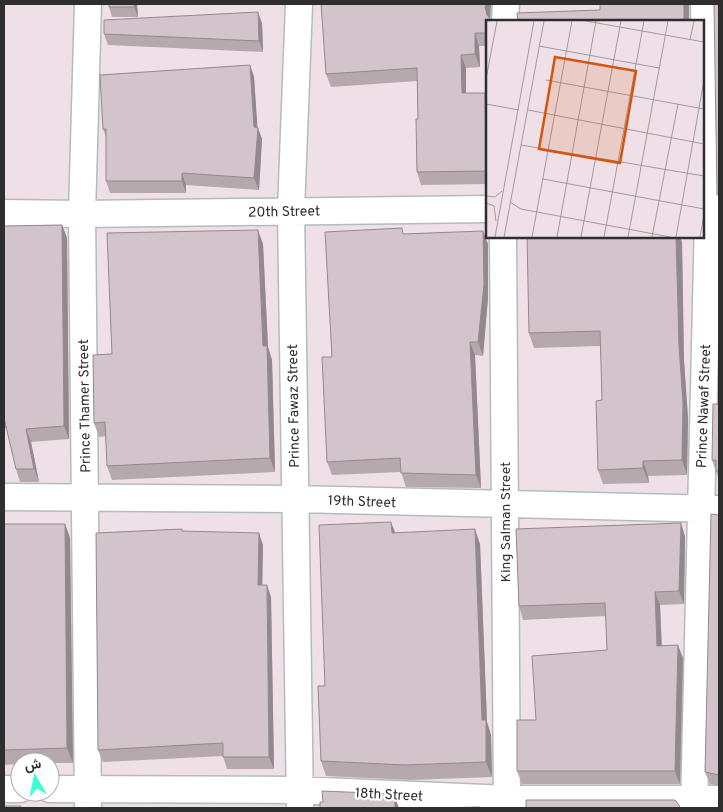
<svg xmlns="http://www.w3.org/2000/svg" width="723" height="812" font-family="Overpass,Vazirmatn,sans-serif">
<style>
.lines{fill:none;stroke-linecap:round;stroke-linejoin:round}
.minor-casing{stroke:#b0bebb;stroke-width:29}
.minor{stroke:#fff;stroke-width:26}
.wall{fill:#b5a9ae}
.shaded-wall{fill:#93898d}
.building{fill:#d2c4ca;stroke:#93898d}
.labels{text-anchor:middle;stroke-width:4.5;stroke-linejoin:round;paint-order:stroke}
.street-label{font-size:14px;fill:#2e2e2e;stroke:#fff}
.inset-road{fill:none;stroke:#a2999d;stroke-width:1}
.view{fill:#d5550f;fill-opacity:0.15;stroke:#d5550f;stroke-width:2.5}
.inset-edge{fill:none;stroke:#2e2e2e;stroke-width:2.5}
</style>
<rect width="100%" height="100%" fill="#efe0e7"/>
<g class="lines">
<g class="minor-casing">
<path id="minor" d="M88,4l-6,210 6,594
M299,4l-8,206 9,598
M505,21l1,-17
M4,213l78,1 405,-5
M503,236l4,572
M4,497l290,2 425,10
M4,789h16
M50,789l250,1 208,9h211
M694,808l14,-588 -4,-216"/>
</g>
<use href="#minor" class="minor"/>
</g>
<path class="wall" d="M109,4h28l1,13h-26l-3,-10z
M491,4l-1,14 -3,3v25h-8l1,21 -14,1v25l21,5v86l-66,1 -4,-13 1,-53 -1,-38 -86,6 -5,-13z
M262,23l1,29 -155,-7 -4,-11z
M250,65l4,12 3,51 5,11 -3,51 -73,-5v8h-76l-4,-12v-44l-3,-8z
M62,225l5,13 2,201 -38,3 8,40h-19l-4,-13 -10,-41h-2v-202z
M404,234l84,10v54l-5,58 -8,-1 6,133 -75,-1 -5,-15 -69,3 -5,-13z
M682,242l2,119 4,57 -1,57 -39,1 1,7 -46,1 -5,-14 4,-70 -1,-54 -67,2 -5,-15z
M263,244l5,103 4,13 3,112 -163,8 -5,-14 -1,-30 -7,1 -5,-14 18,-69z
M719,404v76l-7,-20z
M719,515v271l-9,-2 -5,-12z
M4,524h61l5,14 3,225h-23v-1h-30v2l-16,1z
M183,531l80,14 -1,40 9,12 3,172h-47l-4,-13 -120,6 -5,-12z
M395,533l85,11 7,178 4,13 1,42 -81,3 -85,-4 -5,-15 4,-75z
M685,536l-1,68 -24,1 2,41 21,12 -3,126h-158l-5,-13 19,-51 71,-70 -1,-34 -83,4 -4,-14z"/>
<path class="shaded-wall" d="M134,4h3l1,13 -4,-10z
M486,4h5l-1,16 -3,-5 -2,-8z
M684,4h5v17h-5z
M258,12l4,11 1,29 -4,-11z
M475,33l4,13 1,21 -5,-13z
M461,55l5,13v38l-4,-13z
M250,65l4,12 4,57v-6l4,11 -3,51 -5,-12v-51z
M485,93l2,5v75l-1,-2z
M182,173l4,12v8l-4,-12z
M62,225l5,13 2,201 -5,-13z
M258,230l5,14 5,103 4,13 3,112 -5,-14 -7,-112z
M483,231l5,13v54l-5,58 -5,-14z
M676,236h4l2,6 2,119 4,57 -1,57 -5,-15z
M470,342l5,13 6,133 -5,-13z
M26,429l5,13 8,40 -5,-13z
M643,461l5,15 1,7 -6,-15z
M391,522l6,15 -5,-4z
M681,523l4,13 -1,68 -5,-13z
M65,524l5,14 3,225 -6,-15z
M475,529l5,15 7,178 4,13 1,42 -6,-15 -4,-42z
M259,533l4,12 -1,52 -4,-12z
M267,585l4,12 3,172 -5,-12z
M655,592l5,13 2,54 -5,-13z
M678,645l5,13 -3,126 -5,-13z
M394,794l5,14h-4z"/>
<path class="building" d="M109,4h25v3h-25z
M321,4h165l-1,3 2,8 5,6h-5v12h-12v21l-14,1 1,38h23l1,78 -69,1 -1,-53h2l-1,-51 -91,6z
M600,4h84v17h-166l-1,-8 83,-3z
M714,4h5v191h-2z
M258,12l1,29 -155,-7v-14z
M250,65l4,62 4,1 -4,50 -72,-5v8h-76v-52h-3l-3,-54z
M62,225l2,201 -38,3 8,40h-18l-12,-51v-192z
M402,228l1,6 80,-3 1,54 -6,57h-8l6,133 -75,-2 -1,-15 -73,4 -5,-105h10l-7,-125z
M258,230l5,116h4l3,112 -163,8 -2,-44 -11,1 -1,-68 19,-1 -5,-121z
M527,236h149l3,110 4,57 -1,57 -39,1v7l-45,2 -2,-69 6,-1 -2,-69 -71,2z
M713,404h6v67h-3v-11h-4z
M711,514l8,1v260l-14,-3z
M391,522l1,11 83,-4 7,191h4v42l-81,3 -84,-4 -3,-75h7l-6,-161z
M681,523l-2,68 -24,1 2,54 21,-1 -3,126h-158v-51h19l-4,-64 75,-6 -2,-47 -86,3 -3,-77z
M4,524h61l2,224 -63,2z
M182,529v2l77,2 -1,52h9l2,172h-46v-14l-125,7 -2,-217z
M322,791l72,3 1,14h-75v-6h3z
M526,800h149l4,5 1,3h-154z
M4,806h17v2h-17z
M480,807v1h-47z"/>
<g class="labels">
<g class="street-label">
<text transform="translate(284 211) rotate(-1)" y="5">20th Street</text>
<text transform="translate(84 406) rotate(-91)" y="5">Prince Thamer Street</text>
<text transform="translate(293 406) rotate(-91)" y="5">Prince Fawaz Street</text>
<text transform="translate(703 406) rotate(-88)" y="5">Prince Nawaf Street</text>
<text transform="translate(362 501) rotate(2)" y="5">19th Street</text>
<text transform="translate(505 522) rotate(-90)" y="5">King Salman Street</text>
<text transform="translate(389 794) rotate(3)" y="5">18th Street</text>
</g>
</g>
<g transform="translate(486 20)">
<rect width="218" height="218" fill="#efe0e7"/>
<path class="inset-road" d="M100,1l118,21M204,20l4,-19M53,26l120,22M0,59l11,-58M60,60l158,29M0,84l33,6M42,90l176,34M35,125l183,31M57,159l161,30M0,176l9,1 7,-6M24,182l11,7 149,28M0,183l8,3 2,15M9,217l39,-216M18,217l40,-216M46,217l40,-216M71,217l39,-216M95,217l40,-216M118,217l40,-216M142,217l40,-216M166,217l26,-133M190,217l28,-157M214,217l4,-22"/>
<path class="view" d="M69,37l81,14 -16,92 -81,-14z"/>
<rect width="218" height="218" class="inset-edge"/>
</g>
<rect width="723" height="812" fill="none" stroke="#2e2e2e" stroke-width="10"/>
<g transform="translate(35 777) rotate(350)"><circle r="24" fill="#ffffff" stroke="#ababab"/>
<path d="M0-4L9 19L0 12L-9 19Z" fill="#3dffd6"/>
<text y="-8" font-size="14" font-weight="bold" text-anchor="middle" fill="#2e2e2e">ش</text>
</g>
</svg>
